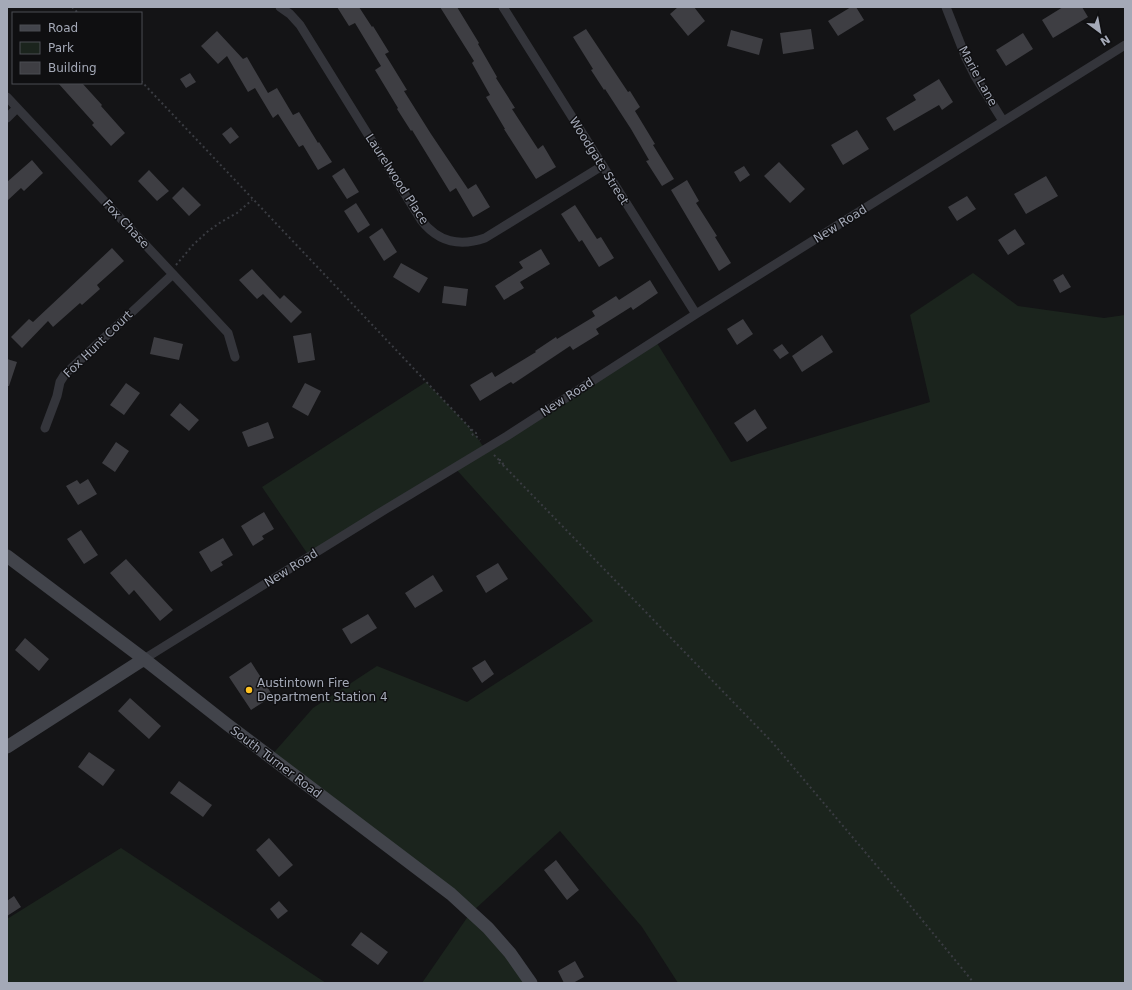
<svg xmlns="http://www.w3.org/2000/svg" width="1132" height="990" font-family="'DejaVu Sans',sans-serif">
<style>
.green{fill:#1b241d}
.building{fill:#3e3e43}
.lines{fill:none;stroke-linecap:round;stroke-linejoin:round}
.path{stroke:#3a3c42;stroke-width:2;stroke-dasharray:2 3;stroke-linecap:butt}
.street{stroke:#34353b;stroke-width:9}
.secondary{stroke:#42444b;stroke-width:13}
.poi-dot{fill:#ffc222;stroke:#0f0f11;stroke-width:1.5}
.labels{text-anchor:middle;stroke-width:3;stroke-linejoin:round;paint-order:stroke}
.street-label{font-size:12px;fill:#a4a9b7;stroke:#0f0f11}
.poi-label{font-size:12px;fill:#a4a9b7;stroke:#0f0f11;text-anchor:start}
</style>
<rect width="100%" height="100%" fill="#141416"/>
<path class="green" d="M973,273l45,33 86,12 21,-3v668h-447l-36,-56 -82,-96 -88,81 59,71h-109l49,-71 -201,-155 43,-49 64,-42 90,36 126,-81 -138,-153 -146,88 -47,-69 164,-105 45,47 14,20 170,-109 76,122 199,-60 -20,-87z
M121,848l205,135h-319v-64z"/>
<path class="building" d="M337,7h22l13,20 1,-1 16,26 -4,2 22,36 -3,1 27,43 37,55 8,-5 14,23 -17,10 -17,-29 -6,4 -38,-62 -1,1 -14,-22 1,-1 -23,-38 6,-4 -26,-43 -6,3z
M440,7h17l22,36 -1,1 19,33 -1,1 19,30 -3,1 26,40 5,-4 13,22 -20,12 -32,-50h1l-19,-32 4,-2 -18,-32 2,-2z
M678,7h16l11,14 -17,15 -18,-22z
M851,7h5l8,13 -26,16 -10,-15z
M1063,7h19l6,10 -35,21 -11,-18z
M586,29l42,63 2,-1 10,16 -5,4 20,33 -2,1 21,34 -12,7 -16,-25 3,-1 -18,-31 -26,-40 -1,1 -13,-20 2,-1 -20,-32z
M811,29l3,20 -31,5 -3,-21z
M731,30l32,9 -4,16 -32,-9z
M217,31l26,28 4,-2 21,36 9,-5 16,27 6,-3 19,31 1,-1 13,20 -14,8 -15,-25 -4,2 -21,-33 -5,4 -18,-30 -7,4 -21,-36 -9,8 -17,-18z
M1023,33l10,16 -27,17 -10,-16z
M190,73l6,9 -10,6 -6,-9z
M939,79l14,23 -11,8 -3,-5 -45,26 -8,-13 30,-18 -3,-5z
M58,83h24l20,22 -1,1 24,27 -14,13 -19,-21 2,-2z
M231,127l8,10 -9,7 -8,-10z
M857,130l12,19 -26,16 -12,-20z
M32,160l11,13 -19,18 -3,-3 -14,13v-19z
M779,162l26,27 -15,14 -26,-27z
M744,166l6,9 -10,7 -6,-10z
M344,168l15,24 -12,7 -15,-23z
M149,170l20,21 -12,10 -19,-20z
M1046,176l12,20 -32,18 -12,-20z
M687,180l12,21 -3,2 21,33 -2,1 16,26 -12,8 -48,-81z
M183,187l18,18 -12,11 -17,-18z
M967,196l9,13 -19,12 -9,-14z
M356,203l14,22 -12,8 -14,-22z
M575,205l22,34 4,-2 13,21 -15,9 -17,-27 -3,2 -18,-28z
M382,228l15,24 -13,9 -15,-24z
M1015,229l10,15 -17,11 -10,-15z
M112,248l12,13 -27,24 3,4 -18,16 -2,-2 -27,24 -5,-6 -26,27 -11,-11 18,-18 4,3z
M541,249l9,15 -30,18 4,6 -20,12 -9,-14 28,-18 -4,-6z
M401,263l27,15 -9,15 -26,-16z
M252,269l28,30 4,-4 18,17 -11,11 -28,-29 -6,5 -18,-19z
M1063,274l8,13 -11,6 -7,-13z
M650,280l8,13 -25,17 -2,-3 -35,22 3,5 -26,16 -3,-4 -57,38 -2,-2 -31,19 -10,-16 22,-13 3,5 41,-25 -1,-1 21,-14 1,2 38,-23 -3,-5 24,-15 3,4z
M444,286l24,3 -2,17 -24,-3z
M743,319l10,15 -16,11 -10,-16z
M311,333l4,27 -17,3 -5,-27z
M822,335l11,17 -31,20 -10,-16z
M154,337l29,7 -4,16 -29,-6z
M782,344l7,9 -9,6 -7,-9z
M7,359l10,3 -8,24h-2z
M126,383l14,10 -16,22 -14,-10z
M305,383l16,8 -13,25 -16,-9z
M180,403l19,17 -10,11 -19,-16z
M755,409l12,19 -20,14 -13,-19z
M268,422l6,16 -26,9 -6,-15z
M116,442l13,9 -14,21 -13,-9z
M88,479l9,15 -19,11 -12,-19 11,-6 3,4z
M264,512l10,17 -12,7 2,3 -11,7 -12,-20z
M81,530l17,25 -14,9 -17,-25z
M223,538l10,17 -12,7 2,3 -12,7 -12,-20z
M126,559l47,51 -13,11 -26,-31 -5,5 -19,-22z
M498,563l10,16 -22,14 -10,-17z
M433,575l10,16 -28,17 -10,-15z
M368,614l9,14 -26,16 -9,-15z
M25,638l24,21 -10,12 -24,-21z
M485,660l9,14 -12,9 -10,-15z
M251,662l22,34 -22,14 -22,-33z
M130,698l31,28 -12,13 -31,-28z
M89,752l26,18 -12,16 -25,-19z
M179,781l33,24 -9,12 -33,-24z
M269,838l24,27 -14,12 -23,-27z
M556,860l23,30 -12,10 -23,-30z
M14,896l7,11 -14,9v-15z
M279,901l9,10 -10,8 -8,-10z
M361,932l27,20 -10,13 -27,-20z
M575,961l9,16 -11,6h-9l-6,-12z"/>
<g class="lines">
<path class="path" d="M72,7l6,6
M141,81l330,348 5,4v3
M176,265l17,-20 14,-13 14,-10 16,-9 15,-13
M471,429v3l2,3 3,1 4,4
M494,455l5,5 -1,2 6,4 268,276 132,156 70,85
M499,460h2l3,6"/>
<path class="street" d="M280,7l10,7 10,11 121,195c17,22 38,27 64,18l117,-72
M503,7l193,307
M946,7l20,51 9,18 28,45
M7,97l221,236 7,24
M7,118l10,-10
M45,428l12,-32 3,-14 5,-8 108,-100
M144,659l242,-150 121,-73 189,-122 429,-269"/>
<path class="secondary" d="M7,556l137,103 84,66 223,169 37,34 22,25 21,30
M7,747l137,-88"/>
</g>
<circle class="poi-dot" cx="249" cy="690" r="4"/>
<g class="labels">
<g class="street-label">
<text transform="translate(978 76) rotate(61)" y="4">Marie Lane</text>
<text transform="translate(599 161) rotate(58)" y="4">Woodgate Street</text>
<text transform="translate(397 179) rotate(57)" y="4">Laurelwood Place</text>
<text transform="translate(126 224) rotate(47)" y="4">Fox Chase</text>
<text transform="translate(840 224) rotate(-32)" y="4">New Road</text>
<text transform="translate(98 344) rotate(-44)" y="4">Fox Hunt Court</text>
<text transform="translate(567 397) rotate(-33)" y="4">New Road</text>
<text transform="translate(291 568) rotate(-32)" y="4">New Road</text>
<text transform="translate(276 762) rotate(37)" y="4">South Turner Road</text>
</g>
<g class="poi-label">
<text x="257" y="687">Austintown Fire<tspan x="257" dy="14">Department Station 4</tspan></text>
</g>
</g>
<rect width="1132" height="990" fill="none" stroke="#a4a9b7" stroke-width="16"/>
<rect x="12" y="12" width="130" height="72" fill="#0f0f11" stroke="#4b4d53"/>
<rect x="20" y="25" width="20" height="6" fill="#42444b" stroke="#4b4d53"/>
<text x="48" y="32" font-size="12" fill="#a4a9b7">Road</text>
<rect x="20" y="42" width="20" height="12" fill="#1b241d" stroke="#4b4d53"/>
<text x="48" y="52" font-size="12" fill="#a4a9b7">Park</text>
<rect x="20" y="62" width="20" height="12" fill="#3e3e43" stroke="#4b4d53"/>
<text x="48" y="72" font-size="12" fill="#a4a9b7">Building</text>
<g transform="translate(1100 32) rotate(148)" stroke="#0f0f11" stroke-width="3" paint-order="stroke">
<path d="M0-3L7 15L0 10L-7 15Z" fill="#a4a9b7"/>
<text y="-6" font-size="11" font-weight="bold" text-anchor="middle" fill="#a4a9b7">N</text>
</g>
</svg>
